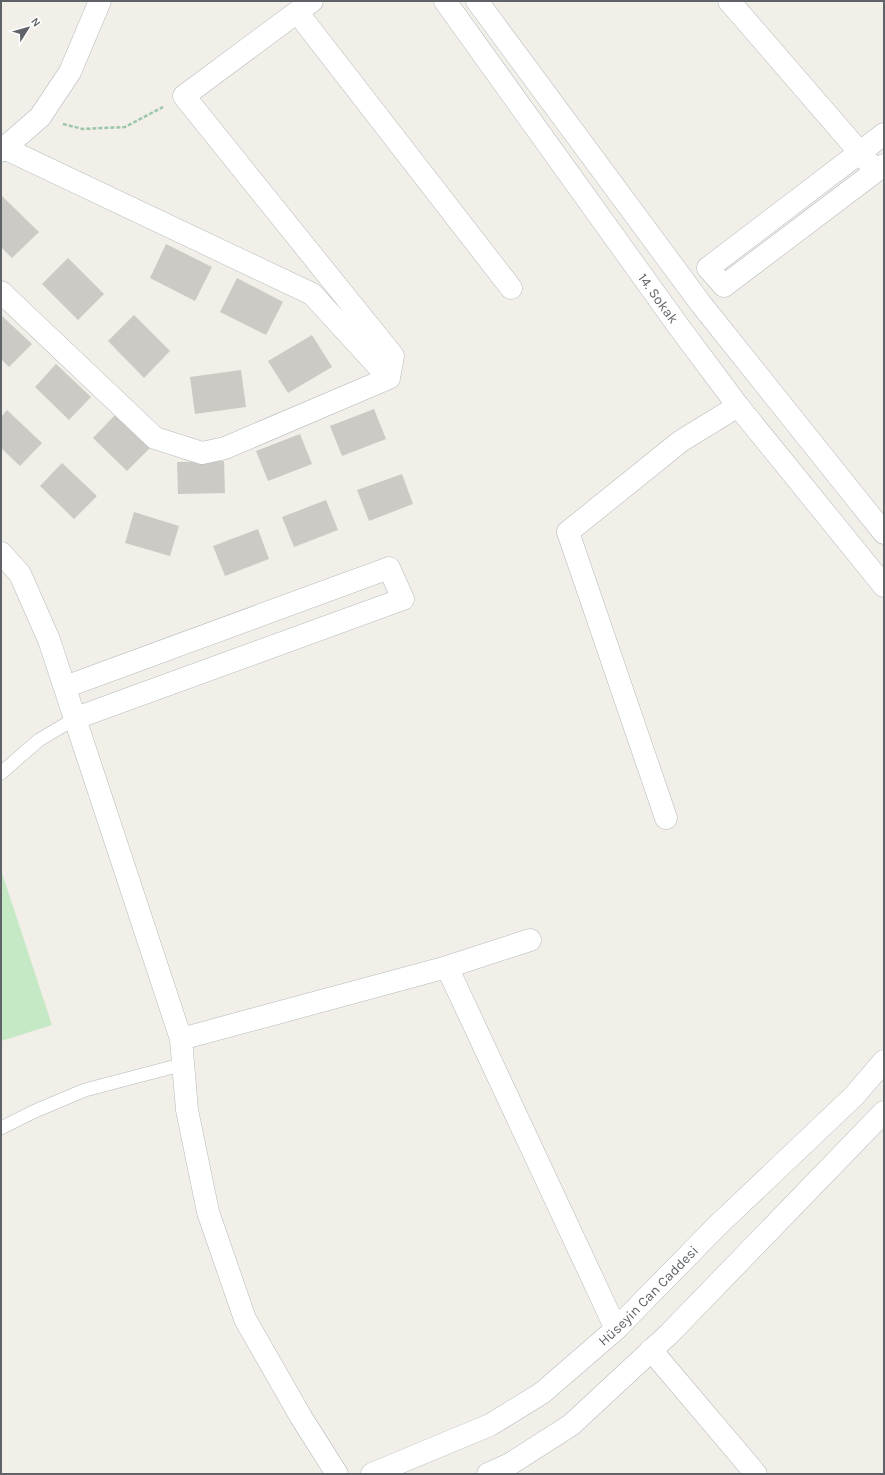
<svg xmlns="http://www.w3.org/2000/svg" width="885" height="1475" font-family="Karla,sans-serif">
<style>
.green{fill:#c5e8c5}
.building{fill:#cccac5}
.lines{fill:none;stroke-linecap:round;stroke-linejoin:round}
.lane-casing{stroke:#b5b8bc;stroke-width:14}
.street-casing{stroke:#b5b8bc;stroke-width:23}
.secondary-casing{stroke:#b6babf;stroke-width:23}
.path{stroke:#9cc7a9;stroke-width:2.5;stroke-dasharray:4 2;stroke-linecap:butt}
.lane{stroke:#fff;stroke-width:13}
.street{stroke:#fff;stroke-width:22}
.secondary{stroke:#fff;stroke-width:22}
.labels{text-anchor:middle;stroke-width:4;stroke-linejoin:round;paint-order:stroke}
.street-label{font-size:14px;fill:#5f6368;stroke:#fff}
</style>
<rect width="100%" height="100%" fill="#f1efe8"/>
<path class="green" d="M1,870l51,155 -51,16z"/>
<path class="building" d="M2,196l37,36 -27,26 -11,-11v-50z
M166,244l46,23 -17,34 -45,-23z
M68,258l36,36 -26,26 -36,-36z
M237,278l46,24 -17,33 -46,-23z
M1,315l31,29 -23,23 -8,-8z
M134,315l36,36 -26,27 -36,-37z
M312,335l20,32 -44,26 -20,-32z
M56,364l35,33 -22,23 -34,-33z
M241,370l5,37 -51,7 -5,-37z
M374,409l12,30 -44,17 -12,-30z
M7,410l35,33 -22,23 -19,-18v-31z
M115,415l35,33 -23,23 -34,-33z
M300,434l12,30 -44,17 -12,-30z
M224,461l1,32 -47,1 -1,-32z
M62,463l35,33 -23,23 -34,-33z
M402,474l11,30 -44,17 -12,-31z
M326,500l12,30 -44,17 -12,-30z
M134,512l45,14 -9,30 -45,-13z
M258,529l11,30 -44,17 -12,-30z"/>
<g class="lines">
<g class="lane-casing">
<path id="lane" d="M1,773l38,-33 37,-22
M1,1128l34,-17 50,-21 99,-26"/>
</g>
<g class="street-casing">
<path id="street" d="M312,1l-128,95 209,260 -4,22
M729,1l140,162
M297,12l214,276
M884,134l-176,134 16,18 160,-121
M4,148l308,146 77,84
M1,292l154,146 47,15 23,-5 164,-70
M1,553l19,21 29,66 132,399 6,71 21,102 37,107 56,98 36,57
M65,687l324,-119 14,31 -327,119
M666,818l-98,-286 113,-91 57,-35
M447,967l169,362
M181,1039l266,-72 83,-27
M651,1350l105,124"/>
</g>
<g class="secondary-casing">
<g id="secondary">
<path id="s1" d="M445,1l234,326 59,79 146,180"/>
<path d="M477,1l224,303 183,229"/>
<path d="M1,151l39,-34 30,-45 30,-71"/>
<path id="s2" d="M372,1474l118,-49 52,-32 74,-64 102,-104 136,-129 30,-35"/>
<path d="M488,1474l22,-10 61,-39 98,-91 215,-222"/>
</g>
</g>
<path class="path" d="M63,124l20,5 42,-2 38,-20"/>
<use href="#lane" class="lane"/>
<use href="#street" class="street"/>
<use href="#secondary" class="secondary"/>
</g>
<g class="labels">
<g class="street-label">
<text dy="5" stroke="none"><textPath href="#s1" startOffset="366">14. Sokak</textPath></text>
<text dy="5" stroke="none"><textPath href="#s2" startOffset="333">Hüseyin Can Caddesi</textPath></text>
</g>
</g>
<rect width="885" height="1475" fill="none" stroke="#5f6368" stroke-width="4"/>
<g transform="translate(28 28) rotate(53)" stroke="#ffffff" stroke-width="3" paint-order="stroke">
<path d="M0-3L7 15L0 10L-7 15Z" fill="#5f6368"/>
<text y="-6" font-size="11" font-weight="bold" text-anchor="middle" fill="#5f6368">N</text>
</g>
</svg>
